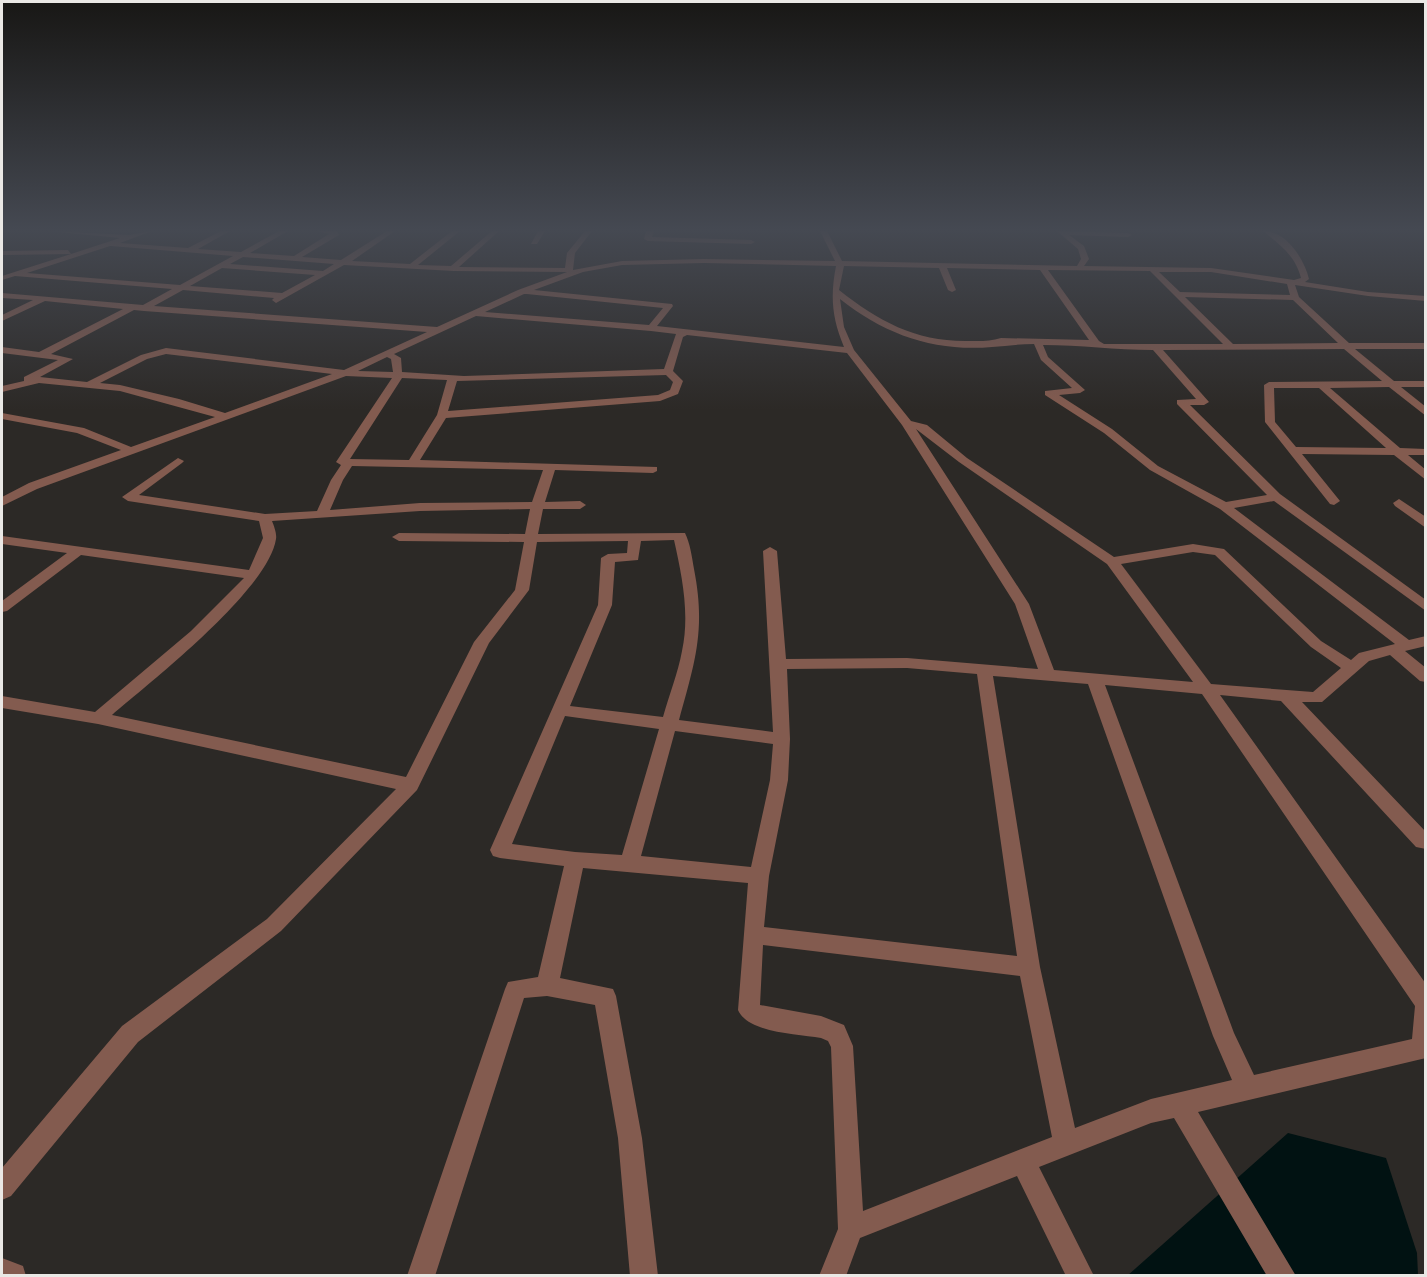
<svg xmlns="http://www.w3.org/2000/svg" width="1427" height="1277" font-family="Signika,sans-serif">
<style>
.water{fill:#011212}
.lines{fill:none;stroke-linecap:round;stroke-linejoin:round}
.minor{fill:#835b4f;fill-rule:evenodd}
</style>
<rect width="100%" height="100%" fill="#2c2926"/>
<path class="water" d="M1288,1133l98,25 31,95 1,22 -291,1z"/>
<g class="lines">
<path class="minor" d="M48,231l81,4 23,-4 -32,12 68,5 33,-17h9l-32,18 43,3 38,-21h9l-38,22 44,3 35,-22 -12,-3h20l2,4 -37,22 39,3 46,-29h8l-43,30 58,3 42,-33h8l-42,34 33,1 41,-35h7l-40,36 106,1 2,-15 18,-22h7l-17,22 -2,17 49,-9 82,-2 131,2 -15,-30h7l15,30 235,5 4,-7 -3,-10 -21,-18 71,2 4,2 -4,2 -59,-2 15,11 5,13 -5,7 127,2 83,12 7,-2c-6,-23 -21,-33 -38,-47 23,0 41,27 46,48l-4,3 63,10 58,4v5l-58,-5 -73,-11 4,12 50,46h77v6h-71l39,32h32v6h-25l25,20v9l-37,-29 -59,1 70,60 26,1v6h-18l18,15v10l-32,-25 -92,-1 38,47 -6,4 -4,-1 -65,-82 -1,-37 5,-3 113,-1 -38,-32 -181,1 46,52 -5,3h-14l90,89 146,106v11l-152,-110 -40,7 175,132 17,-4v10l-21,5 21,17v14l-6,-1 -30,-26 -21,6 -47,41h-20l124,130v17l-10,-2 -135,-146 -61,-6 206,289v74l-228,54 98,164h-29l-93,-158 -23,5 -112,44 55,109h-28l-49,-100 -157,62 -14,38h-27l19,-47 -7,-182 -3,-6 -7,-3c-24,-4 -73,-5 -83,-28l10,-127 -165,-15 -23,110 53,11 3,7 26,142 16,138h-28l-12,-138 -23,-133 -48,-9 -23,2 -89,278h-28l98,-287 3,-7 30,-5 26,-111 -64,-8 -7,-2 -3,-6 108,-245 3,-47 7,-4 19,-1 1,-12 -91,1 -8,48 -40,53 -72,147 -136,141 -143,111 -127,154 -9,4v-32l120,-142 145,-107 129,-130 -298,-65 -96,-16v-12l93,16 96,-81 53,-53 -163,-23 -74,56 -5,1v-11l65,-48 -65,-9v-8l247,34 14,-32 -4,-17 -131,-20 -6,-4 56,-39 6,3 -2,2 -43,32 126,19 52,-3 14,-31 10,-15 -5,-3 56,-84 -46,-2 -309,113 -35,17v-9l27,-14 92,-33 -44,-17 -75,-14v-6l82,15 47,19 84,-30 -95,-26 -81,-8 -37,9v-6l22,-5v-4l34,-17 -56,-7v-6l37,5 84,-43 -78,-8 -43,20v-6l31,-15 -31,-2v-5l141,12 29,-16 -157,-13 -13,4v-4l69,-22 -69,1v-4l66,-1 3,4 49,-16zM110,246h1l122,10 -53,29 -153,-12zM243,257l91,7 -11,7 -93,-7zM704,263l132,3c-6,31 -4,52 8,81l-187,-21 16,-20 -1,-2 -138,-14 49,-18 39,-7zM344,265l110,6 113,1 -49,18 -81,37 -283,-21 29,-16 91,8 -2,2 4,3zM844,266l95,2 9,22 4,2 4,-2 -9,-22 93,2 49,70 -88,-2c-12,4 -24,3 -36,3 -50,0 -87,-20 -126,-51zM222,268l93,7 -33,18 -92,-7zM1048,270l102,1 73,73h-119l-5,-3zM1159,272h52l76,12 3,11 -110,-3zM524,294h3l136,14 -14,17 -164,-13zM1185,297l108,3 45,43 -105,1zM840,299c45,36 95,53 152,48 14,-1 27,-3 42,-3l7,16 31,28 -27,3v4l59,38 46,37 70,39 175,135 -36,9 -8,7 -30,-19 -97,-92 -31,-5 -79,13 -147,-99 -40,-33 -16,-4 -57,-71 -10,-23zM134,310l10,1 283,21 -83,38 -178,-22 -25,7 -54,27 -47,-5 33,-18 -22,-5zM476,316l175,15 25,3 -12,35 -200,7 -62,-4 -1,-14 -7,-4zM687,335l160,18 55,72 113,179 23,65 -131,-11 -121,1 -9,-108 -7,-4 -7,4 10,181 -94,-12c16,-58 27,-90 15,-151 -2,-12 -4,-26 -9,-36l-147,1 5,-25h37l6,-4 -6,-4 -35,1 10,-32 98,3 4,-2v-4l-237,-7 26,-42 214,-17 18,-7 5,-13 -10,-10 10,-34zM1043,345c38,0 72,5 110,5l43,49 -19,1v4l90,91 -41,7 -68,-36 -46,-37 -53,-34 21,-2 5,-3 -37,-33zM166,354l166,20 -107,39 -46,-14 -59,-14 -20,-2 47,-24zM387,357l4,2 2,13 -35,-1zM666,375l7,7 -3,8 -12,5 -210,16 9,-30zM402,378l45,2 -10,35 -28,45 -59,-1zM1274,388h45l67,60 -90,-1 -21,-25zM916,429l43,33 148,102 86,118 -139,-12 -25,-66zM352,466l191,4 -11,32 -112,1 -90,7 13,-30zM530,509l-5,25 -126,-1 -7,4 7,4 125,1 -9,48 -41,52 -68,135 -294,-62c41,-35 156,-125 164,-176 1,-5 -2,-13 -4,-18l148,-10zM674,540c8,36 16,74 8,111 -4,22 -13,44 -19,66l-93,-11 42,-101 3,-43 23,-2 3,-19zM1193,552l22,3 96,92 30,21 -28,24 -102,-8 -90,-120zM907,668l70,6 40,282 -253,-29 5,-51 19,-96 2,-41 -3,-70zM993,676l95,8 125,352 19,44 -81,19 -76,29 -35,-161zM1105,685l97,9 213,312 -3,33 -158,36 -20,-42zM565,716l94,13 -37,126 -47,-3 -63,-8zM675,731l98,13 -3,36 -19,87 -110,-11zM763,945l257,31 32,161 -189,74 -10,-165 -9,-21 -23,-9 -61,-11z
M538,231h7l-8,13h-6z
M646,231h8l-2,6 99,3 4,2 -4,2 -103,-3 -4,-2z
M1399,499l27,18v11l-31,-22 -2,-3z
M2,1258l21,8 3,10h-24z"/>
</g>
<linearGradient id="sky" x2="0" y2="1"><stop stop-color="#181715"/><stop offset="0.56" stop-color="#454952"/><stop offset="1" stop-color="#454952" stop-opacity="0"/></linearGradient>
<rect width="1427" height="410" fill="url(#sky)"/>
<rect width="1427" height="1277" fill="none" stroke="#eae8e5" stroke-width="6"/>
</svg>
